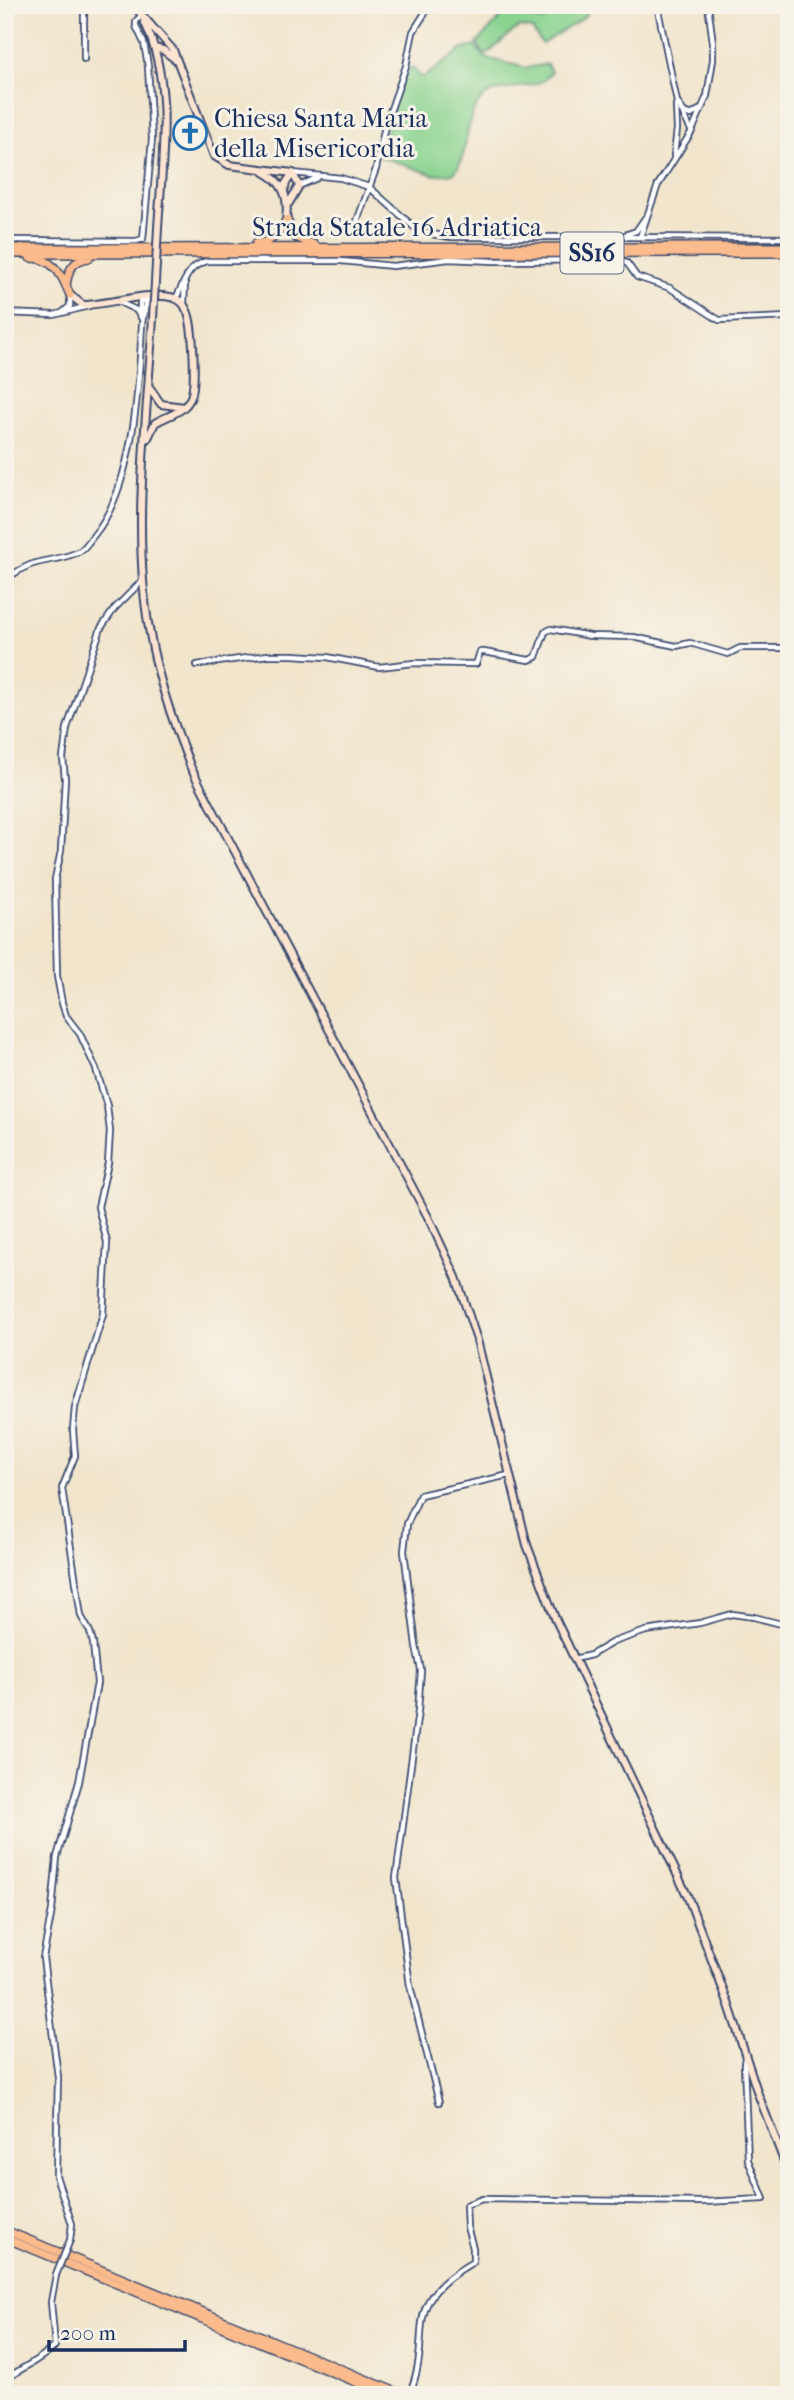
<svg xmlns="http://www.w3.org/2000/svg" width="794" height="2400" font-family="'IM FELL French Canon',serif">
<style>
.grass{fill:#89d38f;stroke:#528176;stroke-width:2}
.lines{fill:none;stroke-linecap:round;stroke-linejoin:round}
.minor-casing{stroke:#3b4a6e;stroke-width:8}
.secondary-casing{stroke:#3b4a6e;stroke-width:10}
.trunk-casing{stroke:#3b4a6e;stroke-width:10}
.motorway-casing{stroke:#3b4a6e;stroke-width:10}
.minor{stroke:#fff;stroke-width:4.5}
.secondary{stroke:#fde4d1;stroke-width:6}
.trunk{stroke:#fbbb8d;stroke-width:7}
.motorway{stroke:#fbbb8d;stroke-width:7}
.minor-bridge-casing{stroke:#3b4a6e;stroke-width:8;stroke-linecap:butt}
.secondary-bridge-casing{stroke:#3b4a6e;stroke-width:10;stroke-linecap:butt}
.minor-bridge{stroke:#fff;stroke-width:4.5}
.secondary-bridge{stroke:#fde4d1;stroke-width:6}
.labels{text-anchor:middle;stroke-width:6;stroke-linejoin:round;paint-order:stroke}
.shield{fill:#f7f3e8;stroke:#5d6a87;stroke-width:2}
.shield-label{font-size:24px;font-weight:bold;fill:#1b2f5e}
.poi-label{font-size:26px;fill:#1b2f5e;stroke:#f7f3e8;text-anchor:start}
.street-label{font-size:26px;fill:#1b2f5e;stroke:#f7f3e8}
</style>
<rect width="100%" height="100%" fill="#f7f3e8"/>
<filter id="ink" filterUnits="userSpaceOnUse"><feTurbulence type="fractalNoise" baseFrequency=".0143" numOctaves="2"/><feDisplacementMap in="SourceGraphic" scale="14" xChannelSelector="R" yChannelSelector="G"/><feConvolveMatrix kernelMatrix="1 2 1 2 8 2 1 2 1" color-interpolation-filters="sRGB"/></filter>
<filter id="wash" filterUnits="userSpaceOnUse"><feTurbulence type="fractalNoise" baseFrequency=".00686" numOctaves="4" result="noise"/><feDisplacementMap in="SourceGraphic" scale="28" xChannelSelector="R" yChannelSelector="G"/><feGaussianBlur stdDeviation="1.57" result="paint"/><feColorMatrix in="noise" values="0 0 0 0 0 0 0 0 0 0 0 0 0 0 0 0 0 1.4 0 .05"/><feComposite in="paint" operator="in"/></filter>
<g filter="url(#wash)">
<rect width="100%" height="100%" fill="#f1e5cc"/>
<path class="grass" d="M512,5h16l-1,11 16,5 17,-13v-3h33l-11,14 -40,25 -10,-15 -11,-2 -5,2 -31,27 -8,-13z
M475,46l11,12 40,10 21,-4 4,8c-3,3 -5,7 -8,9 -18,10 -53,2 -66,24 -13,21 -8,50 -23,68l-20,2 -55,-19 17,-62 10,-24 6,-2 8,8 4,1 39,-28z"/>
</g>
<g filter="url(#ink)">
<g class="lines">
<g class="minor-casing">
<path id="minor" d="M657,5l20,97 7,10 7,3 8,-5
M84,59v-54
M681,110l10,20
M674,155l3,-26 -1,-24
M293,173l48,5 28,9 46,41 16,6 20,3h168l17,-6 9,-13
M299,186l18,-8
M353,232l23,-63 9,-43 21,-60 7,-34 17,-27
M627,237l162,1
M640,237l18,-52 34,-54 15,-35 6,-36v-17l-5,-38
M5,240l131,1 7,-2 9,-100 -4,-73 -4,-23 -8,-17v-5l5,-5
M176,298c9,-16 11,-32 31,-37h134l52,5 56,-7 45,2 120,-1 13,3 10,14 33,11 49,32 70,-3
M119,302l17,8 6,9
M184,303l1,-19
M63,312l7,-6v-11
M5,313l49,2 35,-9
M140,316v-14l7,-4
M5,579c9,-5 18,-12 28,-15 15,-5 33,-5 47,-13 5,-3 10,-11 14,-16 40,-48 45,-150 48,-211 1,-9 4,-17 5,-26
M197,665l71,-10h24l35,2 52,10 35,-4 59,1h3l4,-12h4l45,8 7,-3 9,-25 6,-3 39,7 43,1 43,9 14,-3 38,11 12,-6h49
M574,1659l17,-4 22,-13 33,-11 54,-8 32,-9 22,3 35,9
M439,2102l-29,-116 -14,-108 22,-167 3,-41 -5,-24 -12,-95 3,-27 13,-29 89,-20
M70,2240l2,-16 -16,-48 2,-99 -15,-119 9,-48 5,-53 22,-75 18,-99 -4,-40 -3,-11 -9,-16 -19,-128 13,-32 -2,-26 2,-23 28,-93 4,-72 -9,-35 10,-44 2,-32 -3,-25 -11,-37 -16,-35 -14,-18 -4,-13 -5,-27 -2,-97 6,-28 4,-72 -2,-21 4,-30 34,-100 14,-20 27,-27
M5,2379c13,-8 42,-24 50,-33l-4,-44 5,-27
M409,2395c27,-64 -13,-89 64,-133v-14l-6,-21 -1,-22 16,-6 221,3 61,-3 -16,-39 -4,-96 1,-7"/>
</g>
<g class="secondary-casing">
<path id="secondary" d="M133,5l40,45 41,106 15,9 64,8
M144,21c30,62 18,140 14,207
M154,48l9,2 12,9
M264,172c20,10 25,26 22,48
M284,191l2,-8 7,-10
M289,203l10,-17 -6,-13
M70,295l13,10c24,0 70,-15 91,-7 8,2 11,8 14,15 5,14 9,74 2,86 -7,14 -22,16 -35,24l-7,15
M153,318c-6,101 -22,217 -3,316 8,47 24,90 41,134l237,449 28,60 21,63 50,205 28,73 132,277 42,110 29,89 31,80
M150,388l11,16 23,3"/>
</g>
<g class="trunk-casing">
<path id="trunk" d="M287,220l8,17 20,8
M256,243c17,0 24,-10 30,-23
M5,248l784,-1
M5,254l784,-1
M30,258c24,0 32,17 40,37
M66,286c2,-15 6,-26 23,-28"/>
</g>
<g class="motorway-casing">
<path id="motorway" d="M5,2230l399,165
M5,2238l382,157"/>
</g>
<use href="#minor" class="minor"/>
<use href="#secondary" class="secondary"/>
<use href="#trunk" class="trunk"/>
<use href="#motorway" class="motorway"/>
<g class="minor-bridge-casing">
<path id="minor-bridge" d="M56,2275l14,-35"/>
</g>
<g class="secondary-bridge-casing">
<path id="secondary-bridge" d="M153,318l5,-90"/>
</g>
<use href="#minor-bridge" class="minor-bridge"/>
<use href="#secondary-bridge" class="secondary-bridge"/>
</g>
</g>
<defs>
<g id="church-ring" transform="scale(1.75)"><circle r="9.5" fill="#f7f3e8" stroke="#1f6fb2" stroke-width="1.5"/><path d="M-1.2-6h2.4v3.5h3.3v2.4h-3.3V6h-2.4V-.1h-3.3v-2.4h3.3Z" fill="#1f6fb2"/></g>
</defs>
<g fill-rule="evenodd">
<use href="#church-ring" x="190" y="133"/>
</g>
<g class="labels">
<rect class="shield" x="560.5" y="232.5" width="63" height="41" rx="5"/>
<g class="shield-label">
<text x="592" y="261">SS16</text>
</g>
<g class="poi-label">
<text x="214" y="127">Chiesa Santa Maria<tspan x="214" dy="30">della Misericordia</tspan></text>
</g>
<g class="street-label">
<text x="397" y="236">Strada Statale 16 Adriatica</text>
</g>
</g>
<rect width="794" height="2400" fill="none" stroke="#f7f3e8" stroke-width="28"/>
<path d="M49 2340v10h136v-10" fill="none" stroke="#1b2f5e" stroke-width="3.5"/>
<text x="60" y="2340" font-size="21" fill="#1b2f5e" stroke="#f7f3e8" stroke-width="5" paint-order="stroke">200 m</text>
</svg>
